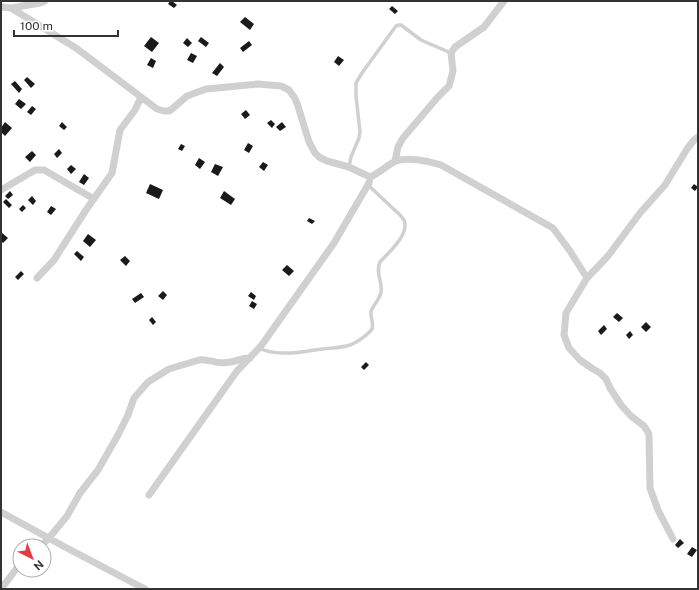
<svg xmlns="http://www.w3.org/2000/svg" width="699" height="590" font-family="'Public Sans',sans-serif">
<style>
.building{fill:#1a1a1a}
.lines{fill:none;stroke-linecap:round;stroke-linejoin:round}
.lane{stroke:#d0d0d0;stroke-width:3.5}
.street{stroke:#d0d0d0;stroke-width:7}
</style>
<rect width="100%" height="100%" fill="#fff"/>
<path class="building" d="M170,1h2l5,4 -3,3 -6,-4z
M392,6l6,5 -3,3 -6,-5z
M245,17l9,7 -4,6 -10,-8z
M151,37l8,6 -7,9 -8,-6z
M201,37l8,6 -3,4 -8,-6z
M187,38l5,5 -4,4 -5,-4z
M249,41l3,4 -9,7 -3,-4z
M191,53l6,3 -4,7 -6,-3z
M338,56l6,4 -5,6 -5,-4z
M151,58l5,3 -3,7 -6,-3z
M220,63l4,4 -7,9 -5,-3z
M27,77l8,7 -4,4 -7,-8z
M15,81l7,8 -3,4 -8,-9z
M19,99l7,5 -5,5 -6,-5z
M32,106l4,3 -5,6 -4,-3z
M246,110l4,5 -5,4 -4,-5z
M271,120l4,4 -3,4 -5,-5z
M5,122l7,6 -7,8 -4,-4v-4z
M62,122l5,5 -3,3 -5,-4z
M282,122l4,5 -6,4 -4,-4z
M248,143l5,3 -4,7 -5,-3z
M181,144l4,2 -3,5 -4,-2z
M59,149l3,4 -5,5 -3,-4z
M32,151l4,4 -6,7 -5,-5z
M199,158l6,4 -5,7 -5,-4z
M263,162l5,3 -4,6 -5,-4z
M215,164l8,3 -5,9 -7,-4z
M71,165l5,4 -5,5 -4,-5z
M84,174l5,4 -5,7 -5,-3z
M150,184l13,6 -4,9 -13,-6z
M694,184l4,3 -3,4 -4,-3z
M10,191l3,4 -5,4 -3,-3z
M224,191l11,8 -4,6 -11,-7z
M32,196l4,5 -3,4 -5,-5z
M6,199l6,6 -3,3 -6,-6z
M23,205l3,3 -4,4 -3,-3z
M51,206l5,3 -5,6 -4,-3z
M309,218l6,3 -3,3 -5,-3z
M1,232l7,6 -5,5 -2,-2z
M88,234l8,6 -6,7 -7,-6z
M77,251l7,6 -3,4 -7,-7z
M125,256l5,5 -4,5 -6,-6z
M287,265l7,6 -5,5 -7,-6z
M21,271l3,3 -6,6 -3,-3z
M163,291l4,4 -4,5 -5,-4z
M251,292l5,4 -2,4 -6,-4z
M141,293l3,4 -9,6 -3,-4z
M252,301l5,3 -3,5 -5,-3z
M617,313l6,5 -4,4 -6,-5z
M152,317l4,5 -3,3 -4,-5z
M646,322l5,5 -5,5 -5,-5z
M604,325l3,4 -6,6 -3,-4z
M630,331l3,4 -4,4 -3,-4z
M366,362l3,3 -5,5 -3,-3z
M680,539l4,4 -6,5 -3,-3z
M692,547l5,3 -5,7 -5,-3z"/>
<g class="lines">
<path class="lane" d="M349,167l2,-10 8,-19 1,-6 -4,-36v-13l6,-10 34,-47 3,-1h2l20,15 30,13
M259,348c8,4 16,5 24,5 13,1 27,-3 40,-4 8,-1 19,-1 27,-4 6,-2 19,-11 22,-16 2,-6 -2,-12 -1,-18 3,-7 9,-12 10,-19 2,-10 -6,-19 -1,-30 9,-10 30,-28 24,-42 -1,-1 -4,-5 -4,-5l-32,-30"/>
<path class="street" d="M1,7l10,1 65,40 81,61 7,2h5l3,-2 15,-13 19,-7 52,-5 23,2 8,4 5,7 3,6 12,39 6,11 4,4 8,4 22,6 21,10c9,-4 16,-11 24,-15 11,-6 35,-1 47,3l112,63 17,23 17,27
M11,8l29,-5 5,-2
M395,161l3,-14 5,-9 34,-40 12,-12 4,-15 -2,-18 4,-6 29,-20 20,-26
M1,190l34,-20h9l50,29
M37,278l17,-18 32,-50 26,-37 8,-43 15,-20 6,-13
M149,495l88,-124 24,-25 73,-103 35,-60 1,-6
M1,512l64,35 80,42
M673,539l-15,-29 -8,-22 -1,-53 -1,-3 -4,-6 -13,-10 -10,-11 -11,-17 -4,-9 -6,-6 -7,-4 -13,-9 -11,-12 -5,-13 2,-22 21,-35 21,-22 32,-43 25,-28 22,-36 7,-9 4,-3
M41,546l8,-8 18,-22 13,-23 18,-23 20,-35 10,-20 6,-17 14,-16 21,-13 30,-9c5,-1 8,1 13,1 6,2 13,2 19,1 7,-1 12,-5 19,-4
M1,589l19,-25"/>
</g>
<rect width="699" height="590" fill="none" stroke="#333333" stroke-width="4"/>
<g transform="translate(32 558) rotate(138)"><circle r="19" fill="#ffffff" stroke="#adadad"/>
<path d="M0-3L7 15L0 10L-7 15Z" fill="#e63946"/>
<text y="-6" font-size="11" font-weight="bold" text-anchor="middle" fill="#333333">N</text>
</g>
<path d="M14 30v6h104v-6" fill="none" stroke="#333333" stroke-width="2"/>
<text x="20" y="30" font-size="12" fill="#333333" stroke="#ffffff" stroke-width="3" paint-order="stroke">100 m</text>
</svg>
